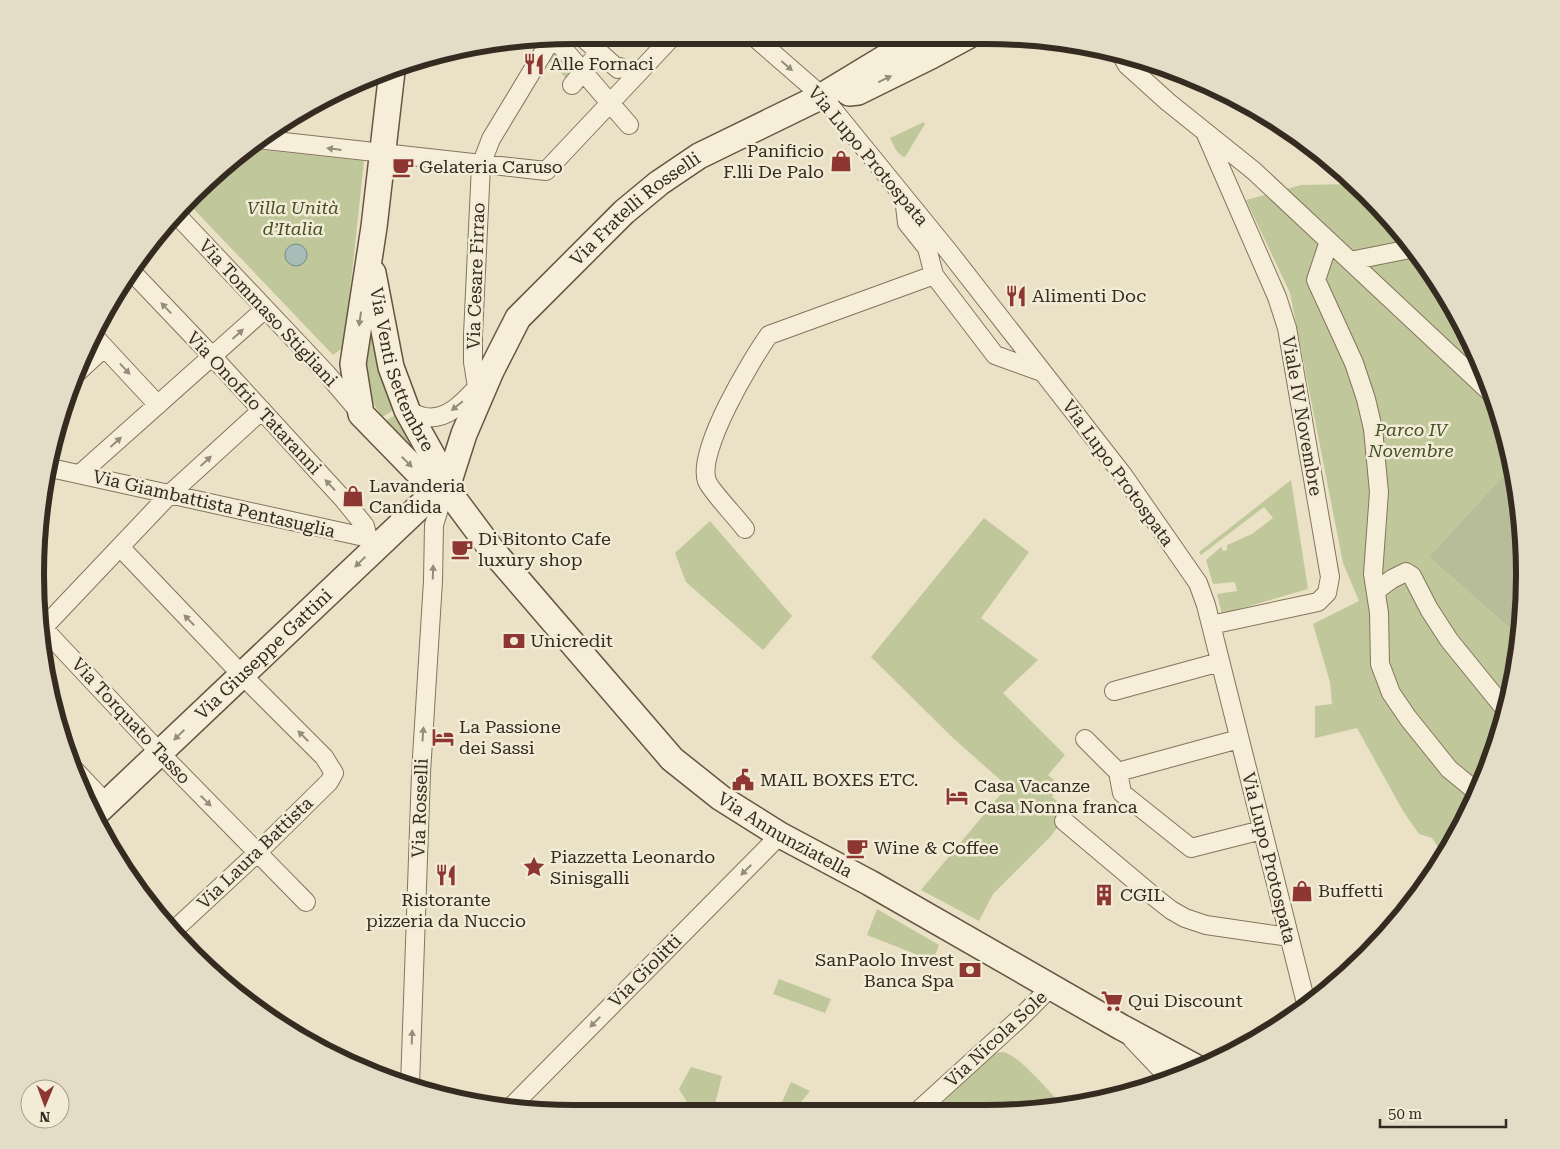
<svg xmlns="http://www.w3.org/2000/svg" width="1560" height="1149" font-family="'Roboto Serif',serif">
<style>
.green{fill:#c0c89b}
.cemetery{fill:#b7bd99}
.water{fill:#a7beb8;stroke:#6f8c86}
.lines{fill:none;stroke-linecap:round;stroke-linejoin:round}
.street-casing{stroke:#84745d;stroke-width:20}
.secondary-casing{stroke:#665540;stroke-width:28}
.street{stroke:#f6eed9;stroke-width:18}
.secondary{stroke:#f6eed9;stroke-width:25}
.oneway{fill:#968c7c}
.labels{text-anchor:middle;stroke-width:5;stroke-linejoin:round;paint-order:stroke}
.poi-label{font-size:18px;fill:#362b20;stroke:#f2ebd5;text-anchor:start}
.street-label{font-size:18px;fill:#362b20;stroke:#f2ebd5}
.park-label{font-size:18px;font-style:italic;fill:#445028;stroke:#f2ebd5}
.rim{fill:none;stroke:#362b20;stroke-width:6}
</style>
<rect width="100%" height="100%" fill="#eae1c6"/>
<path class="green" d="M552,47l20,23 -2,12 -21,-21 -1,-3z
M924,122l1,2 -20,33c-8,-2 -11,-11 -15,-19z
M244,148l120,13 -20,186 -11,8 -146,-153z
M1353,182l14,11 47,53 55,90 38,99 5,31 -83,91 92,81 -1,7 -24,103 -43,96 -9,12 -12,-18 -13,-4 -16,-23 -46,-83 -42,10v-32l17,-2 -2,-22 -17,-58 46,-23 -16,-38 -53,-270 -44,-93 55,-15 52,-1z
M372,304l27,103 -17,10 -12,-19 -6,-19z
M401,412l33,68 -49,-59z
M1291,480l17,109 -86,25 -5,-20 20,-3 -2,-9 -22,2 -7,-24 15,-13 2,4 4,-1v-5l25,-11 21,-16 -9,-11 -63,48 -2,-3z
M984,518l45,34 -48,66 57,42 -35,33 62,62 -17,20 12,10 -8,12 18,14 -19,25 -58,58 -14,27 -58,-31 85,-102v-3l-53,-47 -82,-81z
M710,521l82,95 -29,34 -77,-68 -11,-29z
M877,909l62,36 -6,16 -66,-26z
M779,979l52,20 -6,14 -52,-19z
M1003,1052c15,2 49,43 61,55l-8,2 -121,1 59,-57z
M691,1067l31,9 -8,32 7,4h-28l-14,-23z
M791,1082l19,9 -16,20h-16z"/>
<path class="cemetery" d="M1512,466l12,74 -3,98 -92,-81z"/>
<path class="water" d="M285 255a11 11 0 1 1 22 0a11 11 0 1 1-22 0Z"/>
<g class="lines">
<g class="street-casing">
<path id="street" d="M580,35l38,34 2,-2
M752,35l70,61 127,156 174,223 75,108 8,22 101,402
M554,38l75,87
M1120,53l7,12 41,37 86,69 237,222
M572,85l27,-33
M1205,132l72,165 10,31 43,249 -3,16 -9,9 -107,23
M257,139l289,32 128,-136
M904,197l3,26 20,25 7,27 61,80 47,17
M175,213l152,161 34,40
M1329,241l-13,39 38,83 12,36 7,30 6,63 -6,82 6,39 1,51 11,29 17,25 41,51 28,23
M1350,261l65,-13
M133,273l79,83 132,144 21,26 3,13
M92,334l66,71
M78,372l26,-24
M477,387l-4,-25v-27l8,-170 10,-26 61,-101
M262,410l-92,84 -127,134 117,125 146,149
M407,410c6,3 12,6 18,7 24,4 42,-19 56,-34
M46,467l332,73
M80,474l185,-165
M745,529c-7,-10 -35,-39 -38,-48 -11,-29 44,-121 62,-146l165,-60
M120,547l122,128 82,82 10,16 -5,9 -72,71 -84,78
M1377,590l15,-11 14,-7 6,4 17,33 20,31 56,69
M1114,691l106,-29
M1085,739l33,33 4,21 69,55 71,-18
M71,766l35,37
M1118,772l121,-33
M1064,821l88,74 19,15 14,8 21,7 83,12
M1132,1039l38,40
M410,1085l11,-312 12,-192 1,-56 7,-23
M510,1108l270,-273
M919,1110l101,-92 31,-31"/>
</g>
<g class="secondary-casing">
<g id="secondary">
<path d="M392,71l-18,156 -21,137 8,50 73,75"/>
<path d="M849,93l9,-1 73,-36 37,-20"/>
<path id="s1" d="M373,273l18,94 16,43 39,70"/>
<path id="s2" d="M449,481l15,-47 27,-63 27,-53 106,-106 35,-29 40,-27 123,-60 99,-60"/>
<path id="s3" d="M454,499l38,51 180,209 49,39 59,37 90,48 251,144 78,42"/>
<path id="s4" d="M93,816l341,-323"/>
</g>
</g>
<use href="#street" class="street"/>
<use href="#secondary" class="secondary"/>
</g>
<defs><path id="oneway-solid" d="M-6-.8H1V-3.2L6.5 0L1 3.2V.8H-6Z" transform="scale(1.25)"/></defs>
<g class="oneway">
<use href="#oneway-solid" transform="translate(787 66) rotate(41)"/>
<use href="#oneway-solid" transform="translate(885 79) rotate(-26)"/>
<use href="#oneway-solid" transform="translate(334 149) rotate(-173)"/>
<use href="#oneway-solid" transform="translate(166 308) rotate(-134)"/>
<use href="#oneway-solid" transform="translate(360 319) rotate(98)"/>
<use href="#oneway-solid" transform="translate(238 334) rotate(-42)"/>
<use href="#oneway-solid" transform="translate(125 369) rotate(47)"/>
<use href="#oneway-solid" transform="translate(457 406) rotate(141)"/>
<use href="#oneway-solid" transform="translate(116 442) rotate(-42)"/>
<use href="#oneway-solid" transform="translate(206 461) rotate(-43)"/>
<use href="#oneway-solid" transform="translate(407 462) rotate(45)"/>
<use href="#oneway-solid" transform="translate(330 485) rotate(-133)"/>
<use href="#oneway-solid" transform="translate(360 562) rotate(136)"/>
<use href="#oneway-solid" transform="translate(433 572) rotate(-88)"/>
<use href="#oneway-solid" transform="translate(189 620) rotate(-134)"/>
<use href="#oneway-solid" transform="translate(423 734) rotate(-86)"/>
<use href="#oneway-solid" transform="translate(179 735) rotate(136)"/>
<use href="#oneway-solid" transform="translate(303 736) rotate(-135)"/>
<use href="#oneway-solid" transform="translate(206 801) rotate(45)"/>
<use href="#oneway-solid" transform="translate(746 870) rotate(135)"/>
<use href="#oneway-solid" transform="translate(595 1022) rotate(135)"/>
<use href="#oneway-solid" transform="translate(412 1037) rotate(-88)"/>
</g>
<defs>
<g id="restaurant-bare" transform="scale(1.725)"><path d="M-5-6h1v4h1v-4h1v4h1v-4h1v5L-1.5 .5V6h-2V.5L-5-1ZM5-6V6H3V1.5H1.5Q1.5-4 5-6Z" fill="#8e3632" stroke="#f2ebd5" stroke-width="2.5" paint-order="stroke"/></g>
<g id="shop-bare" transform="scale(1.725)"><path d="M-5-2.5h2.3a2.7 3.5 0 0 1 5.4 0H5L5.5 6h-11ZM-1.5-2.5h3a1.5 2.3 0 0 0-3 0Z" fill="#8e3632" stroke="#f2ebd5" stroke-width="2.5" paint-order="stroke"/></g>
<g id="cafe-bare" transform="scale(1.725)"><path d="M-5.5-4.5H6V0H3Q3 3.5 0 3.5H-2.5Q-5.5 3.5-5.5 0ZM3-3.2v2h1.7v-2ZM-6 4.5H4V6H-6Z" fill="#8e3632" stroke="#f2ebd5" stroke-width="2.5" paint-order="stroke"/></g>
<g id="bank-bare" transform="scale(1.725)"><path d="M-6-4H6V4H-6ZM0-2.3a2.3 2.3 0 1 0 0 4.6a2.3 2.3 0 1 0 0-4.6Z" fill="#8e3632" stroke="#f2ebd5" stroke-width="2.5" paint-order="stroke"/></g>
<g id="hotel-bare" transform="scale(1.725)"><path d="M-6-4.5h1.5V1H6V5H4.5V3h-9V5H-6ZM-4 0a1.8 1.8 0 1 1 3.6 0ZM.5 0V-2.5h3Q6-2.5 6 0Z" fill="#8e3632" stroke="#f2ebd5" stroke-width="2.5" paint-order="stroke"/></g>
<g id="civic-bare" transform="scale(1.725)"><path d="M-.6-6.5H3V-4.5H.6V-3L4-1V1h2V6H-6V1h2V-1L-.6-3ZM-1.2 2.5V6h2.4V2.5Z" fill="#8e3632" stroke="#f2ebd5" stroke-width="2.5" paint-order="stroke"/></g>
<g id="sight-bare" transform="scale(1.725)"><path d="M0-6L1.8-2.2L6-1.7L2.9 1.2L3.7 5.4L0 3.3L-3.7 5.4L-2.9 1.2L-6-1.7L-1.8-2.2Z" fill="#8e3632" stroke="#f2ebd5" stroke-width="2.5" paint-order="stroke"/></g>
<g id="building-bare" transform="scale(1.725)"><path d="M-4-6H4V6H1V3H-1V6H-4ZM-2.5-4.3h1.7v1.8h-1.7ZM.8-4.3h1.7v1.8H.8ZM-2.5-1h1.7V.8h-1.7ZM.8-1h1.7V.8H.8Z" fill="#8e3632" stroke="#f2ebd5" stroke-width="2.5" paint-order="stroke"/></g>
<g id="supermarket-bare" transform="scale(1.725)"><path d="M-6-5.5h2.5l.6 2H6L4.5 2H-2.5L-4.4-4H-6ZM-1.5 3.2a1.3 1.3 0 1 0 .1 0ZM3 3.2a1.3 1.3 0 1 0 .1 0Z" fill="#8e3632" stroke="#f2ebd5" stroke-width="2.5" paint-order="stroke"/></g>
</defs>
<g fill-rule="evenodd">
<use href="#restaurant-bare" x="534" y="64"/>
<use href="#shop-bare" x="841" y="161"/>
<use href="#cafe-bare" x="403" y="167"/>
<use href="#restaurant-bare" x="1016" y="296"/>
<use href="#shop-bare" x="353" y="496"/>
<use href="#cafe-bare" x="462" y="549"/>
<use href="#bank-bare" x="514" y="641"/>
<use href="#hotel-bare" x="443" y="737"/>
<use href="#civic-bare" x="743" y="780"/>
<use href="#hotel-bare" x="957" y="796"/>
<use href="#cafe-bare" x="857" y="848"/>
<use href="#sight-bare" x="534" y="867"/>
<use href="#restaurant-bare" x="446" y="875"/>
<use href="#shop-bare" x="1302" y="891"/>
<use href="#building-bare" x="1104" y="895"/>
<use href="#bank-bare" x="970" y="970"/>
<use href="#supermarket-bare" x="1112" y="1001"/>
</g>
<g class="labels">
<g class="poi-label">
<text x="550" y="70">Alle Fornaci</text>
<text x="824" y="157" text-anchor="end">Panificio<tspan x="824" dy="21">F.lli De Palo</tspan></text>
<text x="419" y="173">Gelateria Caruso</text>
<text x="1032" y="302">Alimenti Doc</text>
<text x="369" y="492">Lavanderia<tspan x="369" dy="21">Candida</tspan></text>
<text x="478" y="545">Di Bitonto Cafe<tspan x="478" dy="21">luxury shop</tspan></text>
<text x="530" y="647">Unicredit</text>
<text x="459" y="733">La Passione<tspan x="459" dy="21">dei Sassi</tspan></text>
<text x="760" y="786">MAIL BOXES ETC.</text>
<text x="974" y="792">Casa Vacanze<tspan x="974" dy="21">Casa Nonna franca</tspan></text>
<text x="874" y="854">Wine &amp; Coffee</text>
<text x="550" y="863">Piazzetta Leonardo<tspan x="550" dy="21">Sinisgalli</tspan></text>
<text x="1318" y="897">Buffetti</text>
<text x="1120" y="901">CGIL</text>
<text x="446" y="906" text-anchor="middle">Ristorante<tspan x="446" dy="21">pizzeria da Nuccio</tspan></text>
<text x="954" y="966" text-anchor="end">SanPaolo Invest<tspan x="954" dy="21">Banca Spa</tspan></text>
<text x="1128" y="1007">Qui Discount</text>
</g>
<g class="street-label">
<text transform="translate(868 156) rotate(50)" y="6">Via Lupo Protospata</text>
<text dy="6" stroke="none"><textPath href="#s2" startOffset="338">Via Fratelli Rosselli</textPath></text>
<text transform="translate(476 276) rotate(-88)" y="6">Via Cesare Firrao</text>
<text transform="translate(268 313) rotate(47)" y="6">Via Tommaso Stigliani</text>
<text dy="6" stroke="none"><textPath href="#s1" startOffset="101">Via Venti Settembre</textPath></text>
<text transform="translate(254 403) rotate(47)" y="6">Via Onofrio Tataranni</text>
<text transform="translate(1302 416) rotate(80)" y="6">Viale IV Novembre</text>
<text transform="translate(1118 473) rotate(54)" y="6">Via Lupo Protospata</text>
<text transform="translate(214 504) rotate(13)" y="6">Via Giambattista Pentasuglia</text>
<text dy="6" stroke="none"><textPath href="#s4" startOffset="235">Via Giuseppe Gattini</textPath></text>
<text transform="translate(131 721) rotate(47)" y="6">Via Torquato Tasso</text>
<text transform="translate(420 808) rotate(-88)" y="6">Via Rosselli</text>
<text dy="6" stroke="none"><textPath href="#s3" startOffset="476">Via Annunziatella</textPath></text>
<text transform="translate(255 853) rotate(-44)" y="6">Via Laura Battista</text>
<text transform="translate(1269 858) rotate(76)" y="6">Via Lupo Protospata</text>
<text transform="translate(645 971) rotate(-45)" y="6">Via Giolitti</text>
<text transform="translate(996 1039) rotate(-43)" y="6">Via Nicola Sole</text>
</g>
<g class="park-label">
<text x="293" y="214">Villa Unità<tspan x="293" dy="21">d’Italia</tspan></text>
<text x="1411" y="436">Parco IV<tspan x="1411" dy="21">Novembre</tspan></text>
</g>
</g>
<path d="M0 0H1560V1149H0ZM574 44H986A530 530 0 0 1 1516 574V575A530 530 0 0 1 986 1105H574A530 530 0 0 1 44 575V574A530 530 0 0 1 574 44Z" fill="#e3dcc7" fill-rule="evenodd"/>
<path class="rim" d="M574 44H986A530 530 0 0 1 1516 574V575A530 530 0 0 1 986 1105H574A530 530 0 0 1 44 575V574A530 530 0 0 1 574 44Z"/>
<g transform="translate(45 1104) rotate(181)"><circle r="24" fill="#f2ebd5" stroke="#a79e8d"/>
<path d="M0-4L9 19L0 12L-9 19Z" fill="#8e3632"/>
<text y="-8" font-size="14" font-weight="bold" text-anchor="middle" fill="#362b20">N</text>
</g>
<path d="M1380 1119v8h126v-8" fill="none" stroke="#362b20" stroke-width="2.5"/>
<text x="1388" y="1119" font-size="15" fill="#362b20" stroke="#f2ebd5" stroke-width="4" paint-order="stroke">50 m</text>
</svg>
